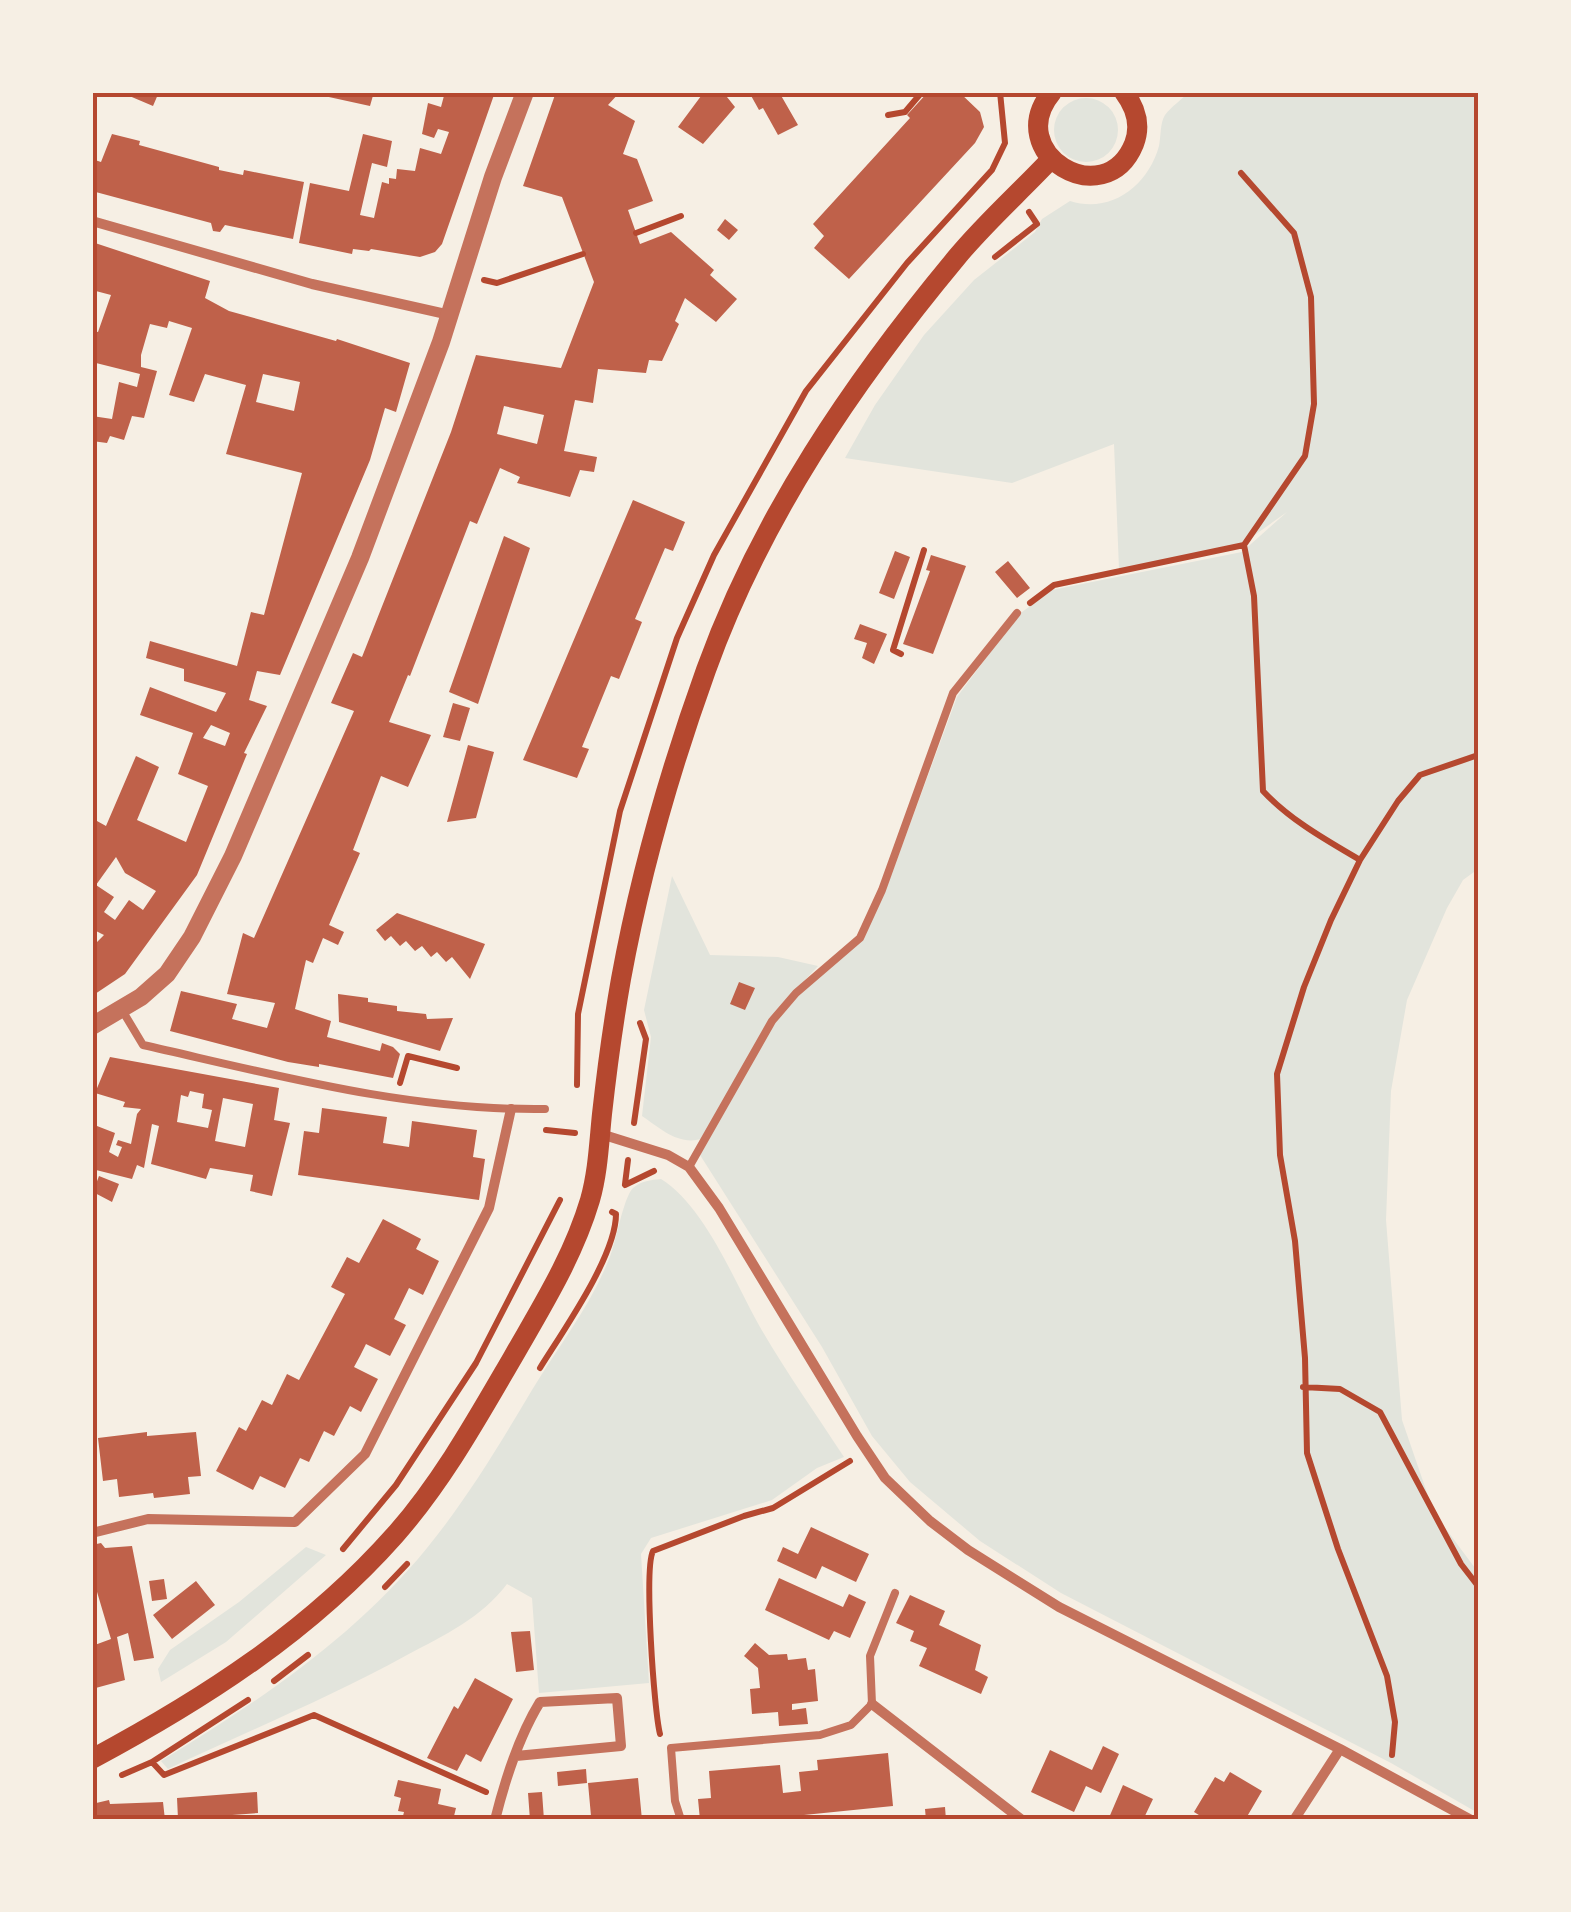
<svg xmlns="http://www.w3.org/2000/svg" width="1571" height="1912" font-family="Inter,sans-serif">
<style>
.green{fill:#e2e4dc}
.building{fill:#bf614a;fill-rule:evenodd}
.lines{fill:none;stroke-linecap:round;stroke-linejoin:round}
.path{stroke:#b5482f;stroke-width:6}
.service{stroke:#c5725c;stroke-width:8}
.minor{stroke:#c5725c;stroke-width:10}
.tertiary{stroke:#c5725c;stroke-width:18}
.secondary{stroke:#b5482f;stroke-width:20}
.neatline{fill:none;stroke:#b5482f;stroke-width:4}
</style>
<rect width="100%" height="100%" fill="#f6efe4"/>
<path class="green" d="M1188,93h290v776l-15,11 -16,28 -40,92 -16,91 -5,129 16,200 32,93 44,59v241l-87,-50 -330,-170 -81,-52 -70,-59 -38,-46 -50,-89 -122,-192 72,-130 26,-29 67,-60 27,-63 65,-176 61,-82 34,-25 190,-38 45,-40 -45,32 -123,25 -5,-125 -102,39 -167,-25 30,-53 49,-70 50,-55 61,-48 7,-13 28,-18c41,13 78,-15 89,-55 2,-10 1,-23 6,-31 6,-8 16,-15 23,-22z
M1054 130a32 32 0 1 1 64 0a32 32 0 1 1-64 0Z
M672,876l38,79 68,2 40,9 -48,52 -66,120c-24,9 -43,-9 -62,-22l9,-79 -7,-27z
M661,1179c44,27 74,104 99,148 26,45 56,87 84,130l-27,11 -45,32 -121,38 -10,16 8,129 -110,10 -7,-95 -25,-14c-26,34 -62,51 -100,71 -78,43 -159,76 -239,114l-7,-8c97,-59 194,-124 266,-213 40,-49 73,-104 105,-158 26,-43 58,-83 77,-131 7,-16 14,-61 24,-71 8,-7 18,-8 28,-9z
M306,1547l20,8 -100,87 -65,40 -3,-13 12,-19 69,-48z"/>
<path class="building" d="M120,92h39l-6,14z
M306,92h68l-4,14z
M445,92h50l-53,152 -7,8 -15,5 -49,-8 -2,2 -16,-2 -1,5 -53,-11 11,-60 39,8 14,-57 29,7 -5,26 -15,-4 -12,52 14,3 8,-36 7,2v-6l7,1 1,-10 18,2 5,-23 21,6 8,-22 -11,-3 -4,9 -12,-4 6,-31 13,4z
M556,92h64l-12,13 27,16 -12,33 14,5 16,42 -25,9 12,34 31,-12 43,38 -4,5 27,24 -21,23 -31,-24 -10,23 4,3 -17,37 -13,-1 -3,13 -48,-4 -5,34 -18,-3 -11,51 33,6 -3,15 -14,-2 -10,27 -53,-14 3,-6 -20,-9 -23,56 -7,-3 -60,155 -2,-1 -19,47 42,13 -23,52 -27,-11 -28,74 7,3 -31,72 15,7 -6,13 -15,-7 -10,25 -7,-3 -11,49 36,12 -4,16 53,14 2,-8 11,4 7,7 -7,24 -74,-14v3l-31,-5 -118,-31 11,-40 56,13 -5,15 35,9 8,-25 -48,-9 16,-61 11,5 100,-227 -23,-8 22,-50 9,4 89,-225 25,-77 85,13 33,-86 -32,-85 -39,-11zM504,406l40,9 -7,29 -40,-10z
M704,92h19l12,15 -32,37 -25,-17z
M749,92h30l19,33 -20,10 -15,-27 -4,2z
M928,92h31l21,20 4,15 -9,16 -126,136 -35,-31 10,-12 -11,-12 97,-106 -3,-3z
M112,134l28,7 -1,4 80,22v3l24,5 1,-5 60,12 -11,57 -68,-14 -5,7 -7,-1 -2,-8 -119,-32v-32l9,3z
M725,219l13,11 -9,10 -12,-10z
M92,242l118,39 -5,17 24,13 107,30 1,-2 73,24 -14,49 -11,-4 -15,52 -90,215 -23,-4 -8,29 18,6 -23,47 3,1 -50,121 -72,99 -33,22v-49l12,-12 -12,-6v-102l5,-6 9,5 30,-70 23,11 -22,53 49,22 22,-56 -30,-12 15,-41 -53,-18 10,-28 66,25 10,-19 -42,-12v-12l-38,-11 4,-17 87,25 14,-54 13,3 38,-142 -76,-19 20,-69 -41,-11 -11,28 -25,-7 23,-67 -23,-7 -2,7 -17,-4 -9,31v12l16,4 -13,47 -12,-2 -8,24 -14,-4 -3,7 -15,-2v-25l20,3 7,-37 18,5 3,-13 -48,-12v-31l6,1 13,-37 -19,-5zM263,374l37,8 -6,29 -38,-9zM211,725l19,8 -5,13 -22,-8zM116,857l9,16 31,18 -13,19 -14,-10 -14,20 -11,-8 10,-15 -18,-12z
M633,500l52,22 -12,29 -8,-3 -30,71 7,3 -23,57 -8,-3 -29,71 7,2 -12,29 -54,-18z
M504,536l26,12 -52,156 -29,-12z
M895,551l15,6 -16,42 -15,-6z
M931,555l35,11 -33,88 -30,-10 27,-73 -4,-1z
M1008,561l22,27 -13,10 -22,-26z
M860,624l27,10 -13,30 -12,-6 5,-15 -13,-4z
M453,703l17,5 -10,33 -17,-4z
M468,745l26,7 -18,66 -29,4z
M397,913l88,31 -15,35 -18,-22 -6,5 -9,-10 -6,5 -9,-11 -7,5 -9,-10 -6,5 -9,-10 -6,5 -9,-11z
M739,982l16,6 -10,22 -15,-6z
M338,994l30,4v4l29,4v5l29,3 1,5 26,-1 -13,33 -101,-29z
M110,1057l169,31 -5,32 16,3 -18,73 -22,-5 3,-16 -43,-7 -4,11 -55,-15 8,-38 -7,-2 -8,44 -7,-3 -5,14 -40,-10v-31l5,-12 18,7 -6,19 9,5 4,-10 -6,-2 2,-5 13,4 6,-30 4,-5 -18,-2 2,-5 -30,-9zM190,1091l14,3 -2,14 10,2 -4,18 -31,-6 4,-27 7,2zM223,1098l30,6 -8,43 -30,-6z
M322,1108l65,9 -4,26 26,4 3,-26 65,9 -4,27 12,2 -6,41 -181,-25 6,-44 15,2z
M99,1176l20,8 -7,18 -19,-10z
M383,1219l38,20 -5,10 23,12 -16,34 -14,-7 -15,31 12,6 -16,31 -24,-12 -6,12 -6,11 24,12 -17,33 -11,-6 -16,30 -10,-5 -15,31 -9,-4 -15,30 -25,-12 -7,14 -37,-19 23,-44 7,4 16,-31 10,5 15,-31 12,6 46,-86 -14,-7 16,-30 12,6z
M147,1432v4l49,-4 5,44 -13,1 2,17 -36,4 -1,-5 -34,4 -2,-18 -14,2 -5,-43z
M811,1527l58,27 -13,28 -34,-16 -6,13 -39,-18 6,-14 15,7z
M101,1543l4,5 27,-2 22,112 -20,3 -6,-28 -11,4 8,43 -33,9v-43l19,-7 -19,-64v-30z
M779,1578l64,29 6,-13 17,8 -16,36 -16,-7 -5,9 -64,-30z
M164,1579l3,20 -15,2 -3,-20z
M196,1581l19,24 -43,34 -19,-24z
M910,1595l35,16 -6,14 42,20 -6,25 13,7 -7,17 -62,-28 8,-18 -17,-7 4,-10 -18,-8z
M530,1631l4,39 -18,2 -5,-40z
M755,1643l14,12 18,-1 1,6 18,-2 2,12 7,-1 3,32 -26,3v6l14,-2 2,16 -29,2 -1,-14 -26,2 -2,-25 10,-1 -2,-20 -14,-12z
M475,1678l38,21 -32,63 -15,-8 -9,17 -30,-13 27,-52 4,3z
M1103,1746l16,8 -18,39 -15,-7 -12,26 -43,-20 19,-42 42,20z
M888,1753l5,53 -89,9v5h-104l-2,-21 13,-1 -2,-27 71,-6 3,28 18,-2 -2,-19 19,-2 -1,-10z
M586,1769l1,14 -29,3 -1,-14z
M1230,1772l32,19 -17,29h-38l-13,-8 21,-35 9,5z
M638,1778l4,42h-61l10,-4 -3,-33z
M398,1780l43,9 -3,15 18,4 -3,12h-51l2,-8 -6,-1 3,-13 -7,-2z
M1123,1785l30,14 -10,21h-35z
M257,1792l1,21 -80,6 -1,-21z
M542,1792l2,28h-14l-2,-27z
M109,1800l1,4 53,-2 2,18h-73v-16z
M945,1807l1,13h-20l-1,-11z"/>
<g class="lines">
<path class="path" d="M1181,92h1
M888,115l17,-3 17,-20
M636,233l45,-17
M995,257l42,-33 -8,-12
M484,280l13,3 86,-29
M1244,545l10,51 9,195c27,29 63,49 97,69
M1030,603l24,-18 190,-40 61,-89 9,-52 -3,-107 -17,-64 -53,-60
M901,654l-8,-4 31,-100
M400,1083l8,-27 49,12
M577,1085l1,-71 42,-203 57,-173 37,-83 92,-164 101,-128 85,-93 13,-27 -5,-51
M634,1123l12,-84 -6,-16
M546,1130l29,3
M625,1184l3,-24
M625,1185l29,-14
M540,1368c23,-37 76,-112 76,-154l-4,-2
M1303,1387l37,2 40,23 81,152 17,22
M343,1549l53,-64 80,-122 84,-163
M385,1587l22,-23
M274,1681l34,-26
M660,1734c-6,-23 -16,-165 -7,-183l91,-35 29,-8 77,-47
M1392,1755l3,-33 -8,-46 -49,-127 -31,-96 -2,-95 -10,-117 -15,-86 -3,-81 27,-87 27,-67 29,-60 38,-59 22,-26 58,-20
M152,1762l12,13 150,-60 172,77
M122,1775l30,-13 96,-62"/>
<path class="service" d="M122,1010l21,35c133,30 265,66 402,64
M689,1167l83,-146 24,-28 64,-55 22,-48 71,-197 64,-80
M681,1820l-6,-19 -4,-53 149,-13 31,-10 21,-21 -2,-48 25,-63"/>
<path class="minor" d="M92,221l220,63 138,31
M601,1134l67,21 21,12 30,41 138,228 28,42 45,43 38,29 91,57 281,142 131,71
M92,1533l56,-14 147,3 70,-68 124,-246 22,-99
M872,1704l150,116
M495,1820c10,-40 24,-84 45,-118l77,-4 4,48 -105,10
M1294,1820l46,-71"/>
<path class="tertiary" d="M92,1026l49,-29 26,-23 25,-37 41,-81 127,-298 81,-216 52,-165 32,-85"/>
<path class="secondary" d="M1052,92c-51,61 53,123 82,52 7,-18 2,-36 -10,-52
M92,1759c112,-60 218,-128 303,-224 47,-53 83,-118 118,-178 29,-51 60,-100 77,-157 8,-28 9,-57 12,-86 5,-45 11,-90 19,-135 19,-104 49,-209 85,-309 55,-153 147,-288 251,-413 28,-34 63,-65 94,-98"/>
</g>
<rect width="1571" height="1912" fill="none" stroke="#f6efe4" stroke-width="190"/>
<rect x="95" y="95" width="1381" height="1722" class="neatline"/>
</svg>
